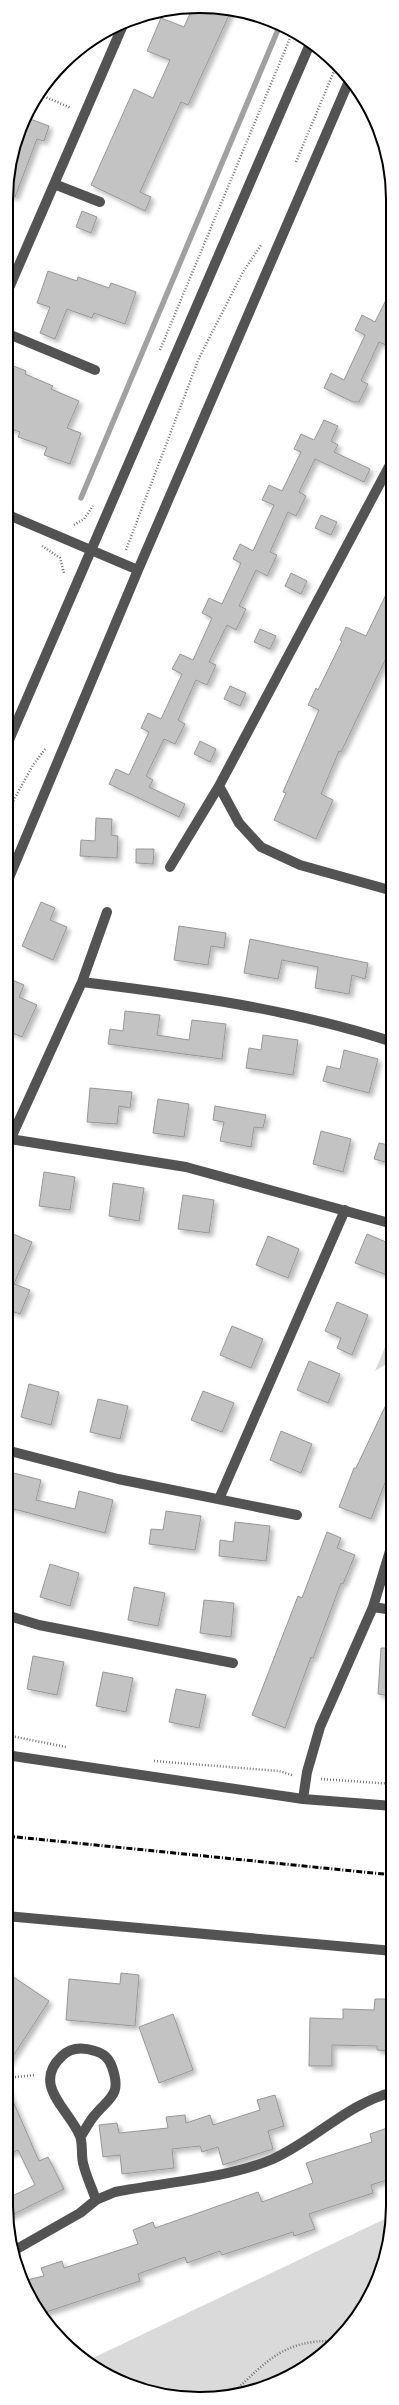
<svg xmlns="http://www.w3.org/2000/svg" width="399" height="2405" font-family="'Nunito Sans',sans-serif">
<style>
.green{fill:#dadada}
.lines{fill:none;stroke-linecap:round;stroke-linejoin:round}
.stream{stroke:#a1a1a1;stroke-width:5.5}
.building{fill:#c3c3c3;stroke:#979797;filter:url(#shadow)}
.path{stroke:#757575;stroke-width:2.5;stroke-dasharray:1 2;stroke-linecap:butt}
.minor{stroke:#535353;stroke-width:10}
.rail{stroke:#000;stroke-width:3;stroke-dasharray:6 2 1 2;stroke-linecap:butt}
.rim{fill:none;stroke:#000;stroke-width:2}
</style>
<defs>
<filter id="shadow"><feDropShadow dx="3.5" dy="3.5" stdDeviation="2" flood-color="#0004"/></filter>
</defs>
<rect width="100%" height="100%" fill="#fff"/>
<path class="green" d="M393,1328v32l-18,11z
M393,2215l-20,76 -46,60 -65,38 -75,10 -73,-20 -28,-20 9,-2z"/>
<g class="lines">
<path class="stream" d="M81,498l199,-473"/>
</g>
<path class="building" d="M212,6l19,5 -43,94 -7,-3 -41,90 11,5 -6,14 -54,-26 43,-96 19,9 17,-38 -23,-9 14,-33 23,9 8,-18z
M25,117l24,9 -5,15 -7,-2 -22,58 -9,-3v-7z
M82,211l15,6 -6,16 -15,-6z
M48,271l29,10 1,-4 31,11 2,-5 25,9 -11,32 -31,-11 -2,5 -25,-9 -12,30 -15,-6 10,-26 -13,-4z
M393,286v62l-14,-6 -18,39 7,3 -9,18h-6l-29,-14 7,-15 13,7 21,-45 -10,-5 7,-15 13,7z
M11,365l15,6 -1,3 28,12 -2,3 28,12 -12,27 14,5 -11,31 -26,-9 3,-8 -29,-10 2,-5 -14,-5v-51z
M324,420l14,6 -7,15 7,4 -4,7 36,17 -6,13 -49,-23 -16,33 7,4 -10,20 -8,-4 -18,40 7,3 -10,21 -11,-6 -17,36 7,3 -10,21 -9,-5 -18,37 7,3 -9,20 -11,-5 -18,40 7,4 -10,20 -11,-5 -18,37 7,4 -4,7 36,17 -6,13 -70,-33 7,-15 13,6 20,-43 -8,-4 7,-15 13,6 21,-45 -10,-5 8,-15 13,6 19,-42 -10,-5 7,-15 13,6 19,-41 -8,-4 7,-15 13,7 21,-46 -12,-5 7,-15 13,6 19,-39 -7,-3 7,-15 13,6z
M321,515l16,7 -6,13 -16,-7z
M291,573l16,8 -6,13 -16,-8z
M393,580v78l-6,-2 -46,96 -2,-1 -18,43 12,6 -17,39 -42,-19 12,-27 -3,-1 36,-82 -11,-5 8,-17 2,2 24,-49 -2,-1 6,-13 20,9z
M260,629l16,7 -6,13 -16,-7z
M230,686l16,7 -6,13 -16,-7z
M200,741l16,8 -6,13 -16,-8z
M96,818l16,1 -1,16 7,1 -1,22 -37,-2 1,-16 14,1z
M136,849h18l-1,15 -17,-1z
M41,902l14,6 -5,12 17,7 -14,33 -31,-14z
M179,926l47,7 -2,15 -13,-2 -3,19 -34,-5z
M250,939l118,24 -3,16 -13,-4 -3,19 -34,-6 3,-21 -36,-7 -4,19 -34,-6z
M10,979l14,6 -5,12 18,8 -15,32 -16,-7v-42z
M125,1011l35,4 -3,20 32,5 3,-20 34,4 -4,35 -114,-15 2,-15 13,2z
M263,1035l35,5 -5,35 -47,-7 3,-20 12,2z
M344,1050l34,9 -9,34 -46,-12 4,-15 13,3z
M90,1088l42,4 -2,16 -11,-2 -2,18 -30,-2z
M158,1099l31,5 -5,33 -31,-4z
M215,1106l51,9 -3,13 -9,-1 -3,20 -31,-6 4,-19 -11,-2z
M321,1131l30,8 -8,33 -30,-8z
M379,1143l14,3v18l-19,-5z
M44,1172l31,5 -5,33 -31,-4z
M113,1183l31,5 -5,33 -30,-5z
M183,1195l31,5 -5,33 -31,-4z
M6,1231l26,11 -18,42 16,6 -10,24 -14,-5z
M367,1234l26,11v16l-6,14 -32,-12z
M268,1236l31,13 -11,29 -32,-13z
M337,1302l31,13 -16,40 -15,-7 4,-10 -16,-7z
M232,1326l31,13 -12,29 -31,-13z
M309,1361l31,13 -12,29 -31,-13z
M29,1384l30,8 -8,33 -30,-8z
M393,1390v72l-22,57 -32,-12 15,-39h2z
M203,1391l31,12 -12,29 -31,-12z
M98,1399l30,7 -8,33 -30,-7z
M281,1431l31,13 -11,29 -31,-13z
M6,1471l35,9 -5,20 39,9 4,-18 34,9 -8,33 -99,-26z
M166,1511l35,5 -6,34 -46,-6 2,-15 12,1z
M235,1522l35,4 -4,35 -47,-5 1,-16 13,2z
M327,1532l14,6 -4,10 18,7 -12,29 -2,-1 -28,75 -2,-1 -26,71 -33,-13 46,-119 4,2z
M50,1564l29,9 -9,33 -30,-9z
M134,1587l31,6 -7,33 -30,-6z
M204,1600l30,3 -3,34 -31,-4z
M381,1648h12v48l-15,-2z
M33,1656l31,6 -7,33 -30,-6z
M103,1672l30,6 -7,34 -30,-6z
M176,1689l30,6 -7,33 -30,-6z
M6,1972l43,29 -43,66z
M121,1973l18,2 -4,51 -69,-6 3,-41 51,5z
M375,1999h18v52l-16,-1v-4l-45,-1v21h-23l1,-48 33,1v-10l31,1z
M173,2014l20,56 -34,13 -20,-56z
M6,2085l33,76 9,-4 16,32 -56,28 -2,-18 29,-14 -17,-35 -12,5z
M275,2095l9,31 -16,5 5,18 -50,16 -5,-18 -16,5 -2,-6 -28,3 2,19 -52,6 -2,-19 -17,2 -4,-32 18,-2 2,10 49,-5 -2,-11 19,-2 1,8 24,-8 3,10 47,-15 -3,-10z
M387,2128l6,18v32l-22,7 2,8 -64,21 6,15 -21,7 -1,-4 -71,23 -2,-4 -33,12 -2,-6 -47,17 2,7 -97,32 -21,-32 22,-5 -3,-8 21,-7 2,7 74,-24 -5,-14 20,-8 2,6 103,-36 4,10 51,-19 -7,-20 66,-21 -2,-8z"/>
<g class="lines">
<path class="path" d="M41,95l30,13
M296,162l41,-98
M160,350l133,-319
M74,525l10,-6 9,-13
M42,546l18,12 4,15
M126,550l73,-192 44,-86 18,-27
M6,814l27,-49 13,-17
M6,1735l60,12
M154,1761l125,10 13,4
M321,1779l72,5
M6,2078l30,-3
M234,2392c34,-32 50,-52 100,-51"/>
<path class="minor" d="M54,184l46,18
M6,295l117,-270
M6,333l89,37
M6,514l132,56
M6,747l304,-703
M219,786l20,37 22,24 39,18 93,26
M170,867l49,-81 174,-327
M6,885l132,-315 211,-489
M82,982c105,13 210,27 311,60
M10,1139l176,28 207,57
M6,1149l76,-167 25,-70
M6,1450l112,29 179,36
M219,1499l126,-289
M373,1607l20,-66
M6,1615l33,10 194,38
M6,1755l297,44 90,7
M303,1799l4,-27 13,-45 53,-120 20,3
M6,1916l387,35
M81,2136c4,-6 8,-14 13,-20 16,-19 28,-21 18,-49 -3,-9 -9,-14 -17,-16 -12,-4 -24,-4 -33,5 -31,29 7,53 18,80 3,8 1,18 3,27 3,13 9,25 13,37
M15,2250l65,-37 16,-13 19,-8c51,-10 110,-13 158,-33 42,-19 74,-55 120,-67"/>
<path class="rail" d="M6,1836l387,39"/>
</g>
<path d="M0 0H399V2405H0ZM199 13H200A186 186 0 0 1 386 199V2206A186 186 0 0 1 200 2392H199A186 186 0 0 1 13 2206V199A186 186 0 0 1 199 13Z" fill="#fff" fill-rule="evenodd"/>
<path class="rim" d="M199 13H200A186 186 0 0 1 386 199V2206A186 186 0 0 1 200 2392H199A186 186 0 0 1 13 2206V199A186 186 0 0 1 199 13Z"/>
</svg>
